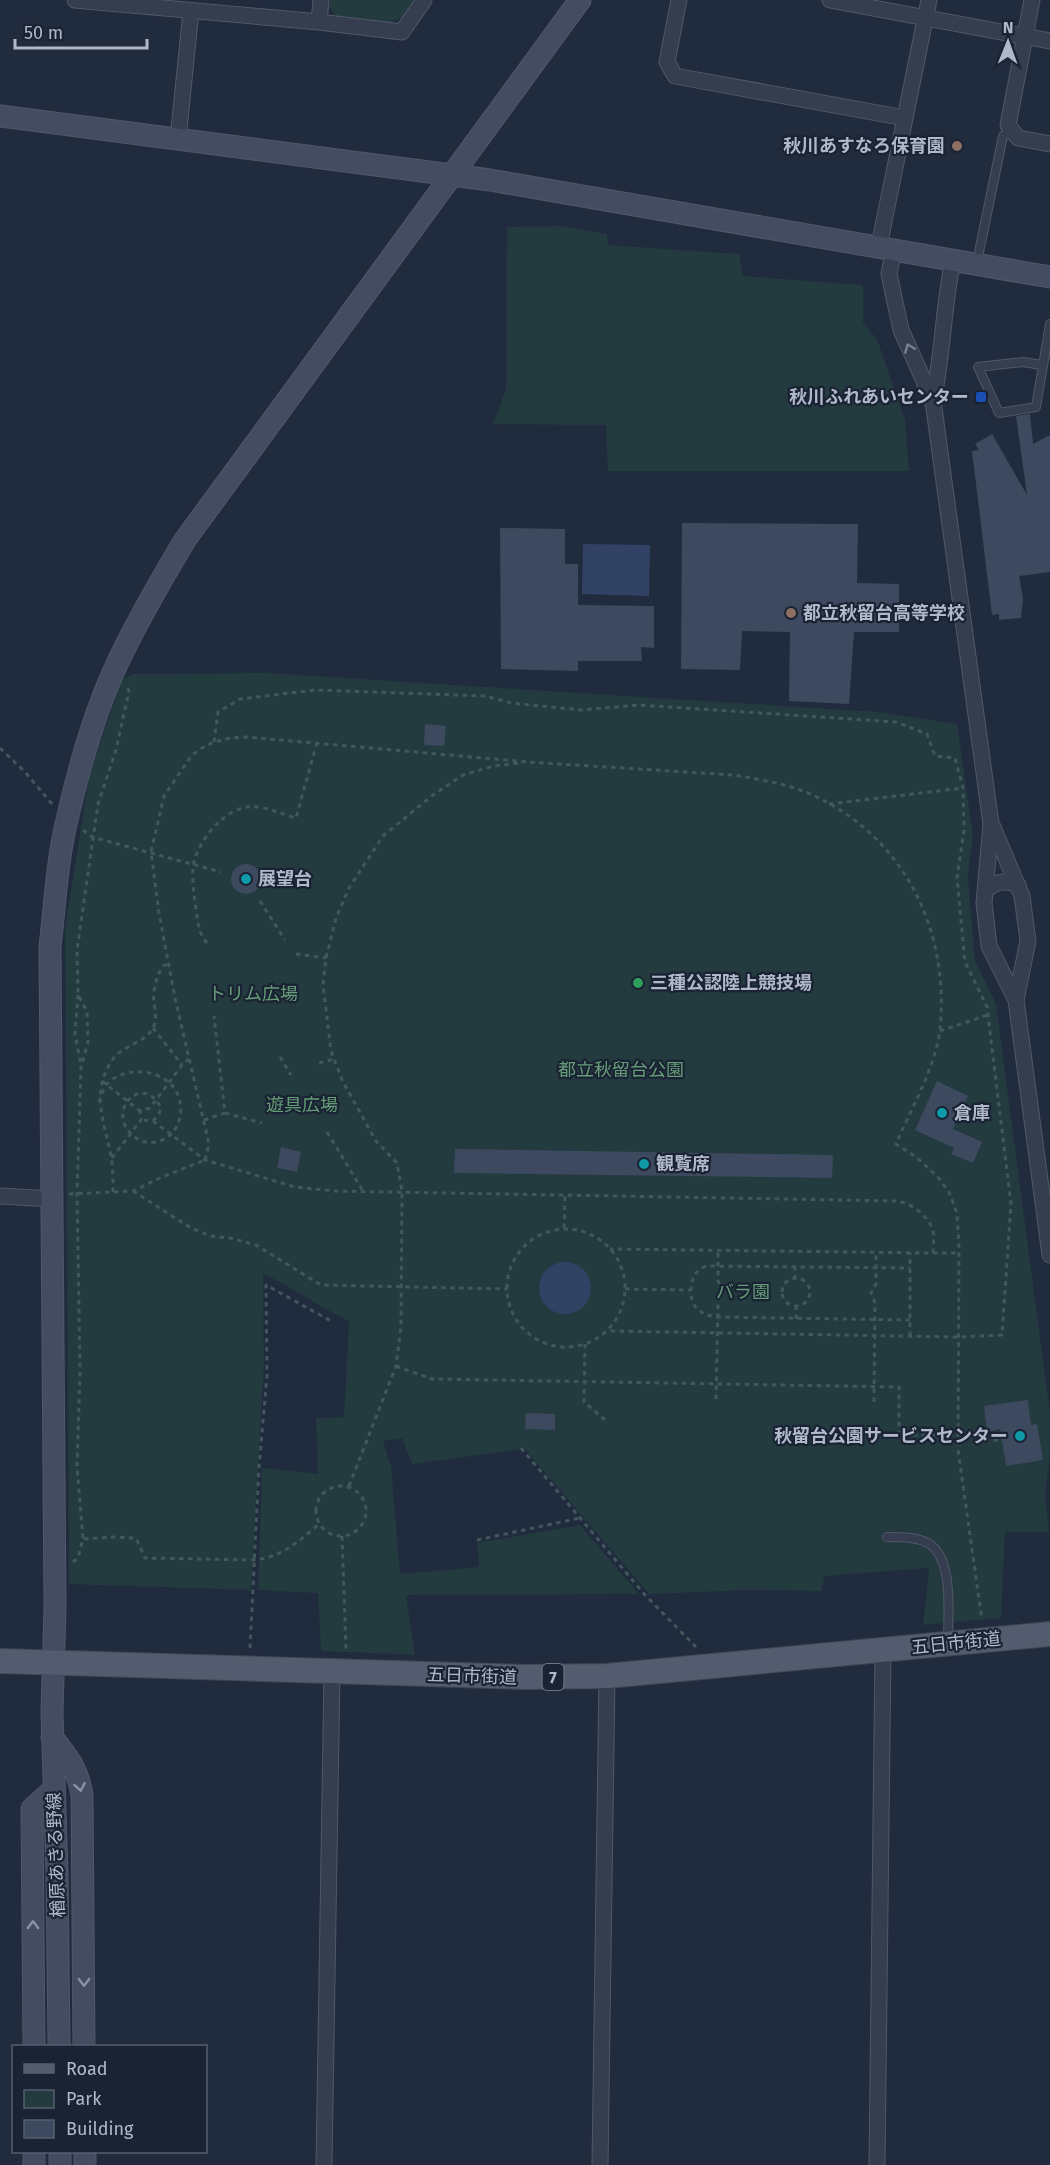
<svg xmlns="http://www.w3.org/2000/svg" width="1050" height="2165" font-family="'Fira Sans','Noto Sans JP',sans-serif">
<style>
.green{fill:#233a3f}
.water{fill:#324265}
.building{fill:#3d495e}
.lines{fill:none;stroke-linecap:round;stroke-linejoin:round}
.lane-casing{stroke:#505869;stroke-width:10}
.street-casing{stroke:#505869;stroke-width:17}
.secondary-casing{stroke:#505869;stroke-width:23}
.primary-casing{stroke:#3e4757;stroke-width:26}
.path{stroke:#41575c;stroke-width:3;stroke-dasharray:4.5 4.5;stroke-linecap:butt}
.lane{stroke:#353d4e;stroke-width:8}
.street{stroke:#353d4e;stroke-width:15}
.secondary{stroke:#434c61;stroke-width:21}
.primary{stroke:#535c6e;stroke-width:24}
.oneway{stroke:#798192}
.oneway2{stroke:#8a92a5}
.education-dot{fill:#8d6e63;stroke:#1a2333;stroke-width:2}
.transit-dot{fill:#1a4fb4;stroke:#1a2333;stroke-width:2}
.culture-dot{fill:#0f9aa8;stroke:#1a2333;stroke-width:2}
.leisure-dot{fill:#2e9e5b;stroke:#1a2333;stroke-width:2}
.labels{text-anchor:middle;stroke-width:4.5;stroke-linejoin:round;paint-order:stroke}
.shield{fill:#1a2333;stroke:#848b9d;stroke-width:1.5}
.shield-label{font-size:16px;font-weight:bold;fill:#b1b8ca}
.poi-label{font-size:18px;font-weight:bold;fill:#b1b8ca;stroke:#1a2333;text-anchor:start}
.park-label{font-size:18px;fill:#669d77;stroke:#1a2333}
.street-label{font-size:18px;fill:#b1b8ca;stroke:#1a2333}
</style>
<rect width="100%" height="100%" fill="#212b3e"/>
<path class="green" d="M330,0h83l-11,18 -13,5 -52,-5 -8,-11z
M559,226l48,8 1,11 131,9 4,22 120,9v38l14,16 28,81 4,51h-301l-2,-46 -113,-1 13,-35 1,-162z
M267,673l611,39 79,12 16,111 -5,42 7,83 21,44 54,409v44l-5,35 4,40h-44l-4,86 -78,7 6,-57 -104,8 -4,15 -70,-1 -102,4 -126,-147 -5,3 -106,14 -10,-26 -19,3 8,25 9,108 79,-7 -2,-24 103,-18 59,69 -233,1 9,60 -94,-4 -3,-58 -60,-3 4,-122 56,6 -2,-56 28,-1 5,-95 -86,-49 1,92 -13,225 -182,-6 -4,-656 25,-157 32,-92 11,-5z"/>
<path class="water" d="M583,544l67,1 -1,51 -67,-2z
M539 1288a26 26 0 1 1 52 0a26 26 0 1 1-52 0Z"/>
<path class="building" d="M1030,414l3,30 17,-9v137l-31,4 4,22 -2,20 -22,2v-6l-7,1 -20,-164 7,-1 -4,-6 17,-10 35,61 -11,-79z
M682,523l176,1 -1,59 42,1v48h-45l-5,72 -60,-3 1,-69 -48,-1 -2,39 -59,-1z
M500,528l65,1v35h13v41l76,1v42l-13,-1 1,14h-64v10l-77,-2z
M425,724l21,2 -2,20 -20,-1z
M231 879a15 15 0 1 1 30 0a15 15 0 1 1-30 0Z
M937,1081l31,15 -15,33 29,13 -9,21 -22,-9 3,-6 -39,-18z
M281,1147l20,5 -4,20 -20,-4z
M455,1149l378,6 -1,23 -378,-5z
M1028,1400l3,25 6,-1 6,36 -37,6 -6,-37 -13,3 -3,-26z
M526,1413l29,1v16l-30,-1z"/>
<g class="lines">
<g class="lane-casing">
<path id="lane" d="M977,262l26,-126 9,-6
M1042,365l-19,-3 -45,5 21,46 37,-6 14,-83
M887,1537c14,0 29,0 41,6 26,15 20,71 20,97"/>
</g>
<g class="street-casing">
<path id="street" d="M75,0l244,22 83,10 22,-32
M679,0l-12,62 8,14 230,42
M830,0l220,41
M1032,0l-24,125 10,13 32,6
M319,22l2,-22
M178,139l13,-128
M879,246l50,-246
M894,249l-5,25 12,56 32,71 58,423 -7,79 5,43 27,54 34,255
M933,401c10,-46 10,-94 20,-141
M992,825l30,71 6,45 -12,59
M985,891c11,-10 19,-11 33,-6
M0,1196l52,3
M324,2165l8,-494
M600,2165l7,-489
M877,2165l6,-514"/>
</g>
<g class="secondary-casing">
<path id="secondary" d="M0,116l490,64 560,97
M52,1737c16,20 26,32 30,58l2,251
M34,2046l-2,-237 22,-20
M59,2046l-2,-172 -5,-162 3,-105 -5,-660c5,-43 7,-86 17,-127 12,-53 27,-107 50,-156 20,-43 44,-84 68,-124l395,-540
M34,2152v13
M60,2152v13
M85,2152v13"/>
</g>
<g class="primary-casing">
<path id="primary" d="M0,1661l524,16 83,-1 443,-42"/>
</g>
<path class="path" d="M214,742l4,-30 22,-13 75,-9 170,6 26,7 70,7 58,-5 257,17 31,12 8,22 20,2 8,30 1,42 -7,48 8,84 22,45 24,197 -9,131 -43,2 -350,-6
M0,748l25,24 27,32
M829,804l134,-16
M83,830l9,7 129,35
M260,901l25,39
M207,943c-9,-10 -9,-21 -11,-34 -2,-14 -4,-28 -3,-42 3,-23 26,-52 49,-59 18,-5 36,5 54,10l21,-76
M296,954l30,4
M78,995l-3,39 6,31
M153,1028l29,37
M940,1031l48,-16
M280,1057l11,18
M319,1063l15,-4
M102,1081l38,30
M99,1102c2,-5 4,-13 7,-17 20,-22 64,-16 73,13 5,15 -1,36 -17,42 -8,4 -19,3 -26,-2 -34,-24 6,-68 25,-30l-2,6 -6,7 -12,-1
M225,1113l37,10
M204,1120l21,-7 -11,-97
M153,1121l52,39 90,27 39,4 563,10c14,2 29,13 35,27 3,7 1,17 1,25l-323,-4
M327,1132l36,59
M112,1158l29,-38 -1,-9 10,-3 32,-43 7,-6
M205,1160l4,-16 -34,-146 -16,-85 -8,-61 13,-56 26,-38 8,-8 16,-8 16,-4 16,-1 282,25 205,13c24,4 51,8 75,18 95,41 142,136 132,236 -4,37 -29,80 -44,115l20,13 21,19 12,16 8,21 2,35 -1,202 24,170
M133,1191l58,37 19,8 20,2 26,7 65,40 186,4
M113,1192c0,-12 0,-25 -2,-36 -7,-36 -21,-64 2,-97 10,-14 32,-16 40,-31 6,-11 -1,-25 1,-36 1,-10 4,-18 9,-26l6,-3
M69,1194l64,-3 29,-14 43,-17
M564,1228l1,-33
M507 1288a59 59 0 1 1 118 0a59 59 0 1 1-118 0Z
M933,1253h25
M795,1266v12
M782 1292a14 14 0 1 1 28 0a14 14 0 1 1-28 0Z
M625,1289l66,1
M796,1319v-12
M910,1320l-193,-3c-17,-2 -27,-10 -26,-28 1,-12 4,-18 15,-23l204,2
M910,1336v-83
M585,1344l-1,58 21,18
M396,1366l36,13 467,8v48h59l44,6
M716,1399l2,-97 5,-11 -5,-10v-31
M874,1402l1,-99 -4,-10 5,-9v-32
M521,1448l124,147 51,52
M316 1511a25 25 0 1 1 50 0a25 25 0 1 1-50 0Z
M349,1486l47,-120 5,-40 1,-135 -5,-28 -21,-22 -33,-59 -12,-31 -8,-66 3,-27 10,-40 13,-30 34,-52 50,-41 30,-20 31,-9 26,-3
M342,1536l4,115
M84,1539l30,-2 22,1 9,20 110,2c27,-3 44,-19 64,-36
M477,1540l103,-22
M73,1562l5,-4 5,-19 -6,-72 3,-96 -3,-178 4,-126 7,-25 -1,-30 -9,-18 -1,-44 21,-146 18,-54 13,-59 -2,-3
M250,1648l9,-181 8,-92 -1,-90 65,36"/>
<use href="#lane" class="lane"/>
<use href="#street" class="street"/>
<use href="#secondary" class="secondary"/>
<use href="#primary" class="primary"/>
</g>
<defs><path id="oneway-chevron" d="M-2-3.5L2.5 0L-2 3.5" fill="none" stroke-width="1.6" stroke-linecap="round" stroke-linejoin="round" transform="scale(1.5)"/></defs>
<use class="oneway" href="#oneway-chevron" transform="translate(909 348) rotate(-113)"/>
<g class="oneway2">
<use href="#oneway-chevron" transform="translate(80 1787) rotate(80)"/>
<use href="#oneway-chevron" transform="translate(33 1925) rotate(-90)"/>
<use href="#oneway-chevron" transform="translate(84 1982) rotate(90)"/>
</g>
<g class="education-dot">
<circle cx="957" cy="146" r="6"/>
<circle cx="791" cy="613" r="6"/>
</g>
<rect class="transit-dot" x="975" y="391" width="12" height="12" rx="3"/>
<g class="culture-dot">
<circle cx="246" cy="879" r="6"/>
<circle cx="942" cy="1113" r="6"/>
<circle cx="644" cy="1164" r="6"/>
<circle cx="1020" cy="1436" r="6"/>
</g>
<circle class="leisure-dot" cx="638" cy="983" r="6"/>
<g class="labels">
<rect class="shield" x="542.5" y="1664" width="21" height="26" rx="4.5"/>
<g class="shield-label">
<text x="553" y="1683">7</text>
</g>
<g class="poi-label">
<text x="945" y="152" text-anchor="end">秋川あすなろ保育園</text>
<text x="969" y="403" text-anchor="end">秋川ふれあいセンター</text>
<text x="803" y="619">都立秋留台高等学校</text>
<text x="258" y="885">展望台</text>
<text x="650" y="989">三種公認陸上競技場</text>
<text x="954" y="1119">倉庫</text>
<text x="656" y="1170">観覧席</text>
<text x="1008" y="1442" text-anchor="end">秋留台公園サービスセンター</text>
</g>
<g class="park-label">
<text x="253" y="1000">トリム広場</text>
<text x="621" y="1076">都立秋留台公園</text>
<text x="302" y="1111">遊具広場</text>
<text x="743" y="1298">バラ園</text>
</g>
<g class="street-label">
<text transform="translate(956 1643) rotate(-6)" y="6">五日市街道</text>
<text transform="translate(472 1676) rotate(2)" y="6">五日市街道</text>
<text transform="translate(56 1855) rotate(-92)" y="6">楢原あきる野線</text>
</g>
</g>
<rect x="12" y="2045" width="195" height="108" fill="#1a2333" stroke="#565f6f" stroke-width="1.5"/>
<rect x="24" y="2064" width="30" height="9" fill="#535c6e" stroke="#565f6f" stroke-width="1.5"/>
<text x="66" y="2075" font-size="18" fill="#b1b8ca">Road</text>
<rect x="24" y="2090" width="30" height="18" fill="#233a3f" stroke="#565f6f" stroke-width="1.5"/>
<text x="66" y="2105" font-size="18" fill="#b1b8ca">Park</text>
<rect x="24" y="2120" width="30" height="18" fill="#3d495e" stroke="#565f6f" stroke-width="1.5"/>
<text x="66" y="2135" font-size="18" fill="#b1b8ca">Building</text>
<g transform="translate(1008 42) rotate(1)" stroke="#1a2333" stroke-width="4.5" paint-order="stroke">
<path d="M0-4.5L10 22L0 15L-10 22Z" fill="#b1b8ca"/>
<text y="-9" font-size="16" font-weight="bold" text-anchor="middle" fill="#b1b8ca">N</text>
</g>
<path d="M15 39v9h132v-9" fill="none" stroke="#b1b8ca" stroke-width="3"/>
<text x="24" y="39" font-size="18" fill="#b1b8ca" stroke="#1a2333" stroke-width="4.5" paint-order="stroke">50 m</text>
</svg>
